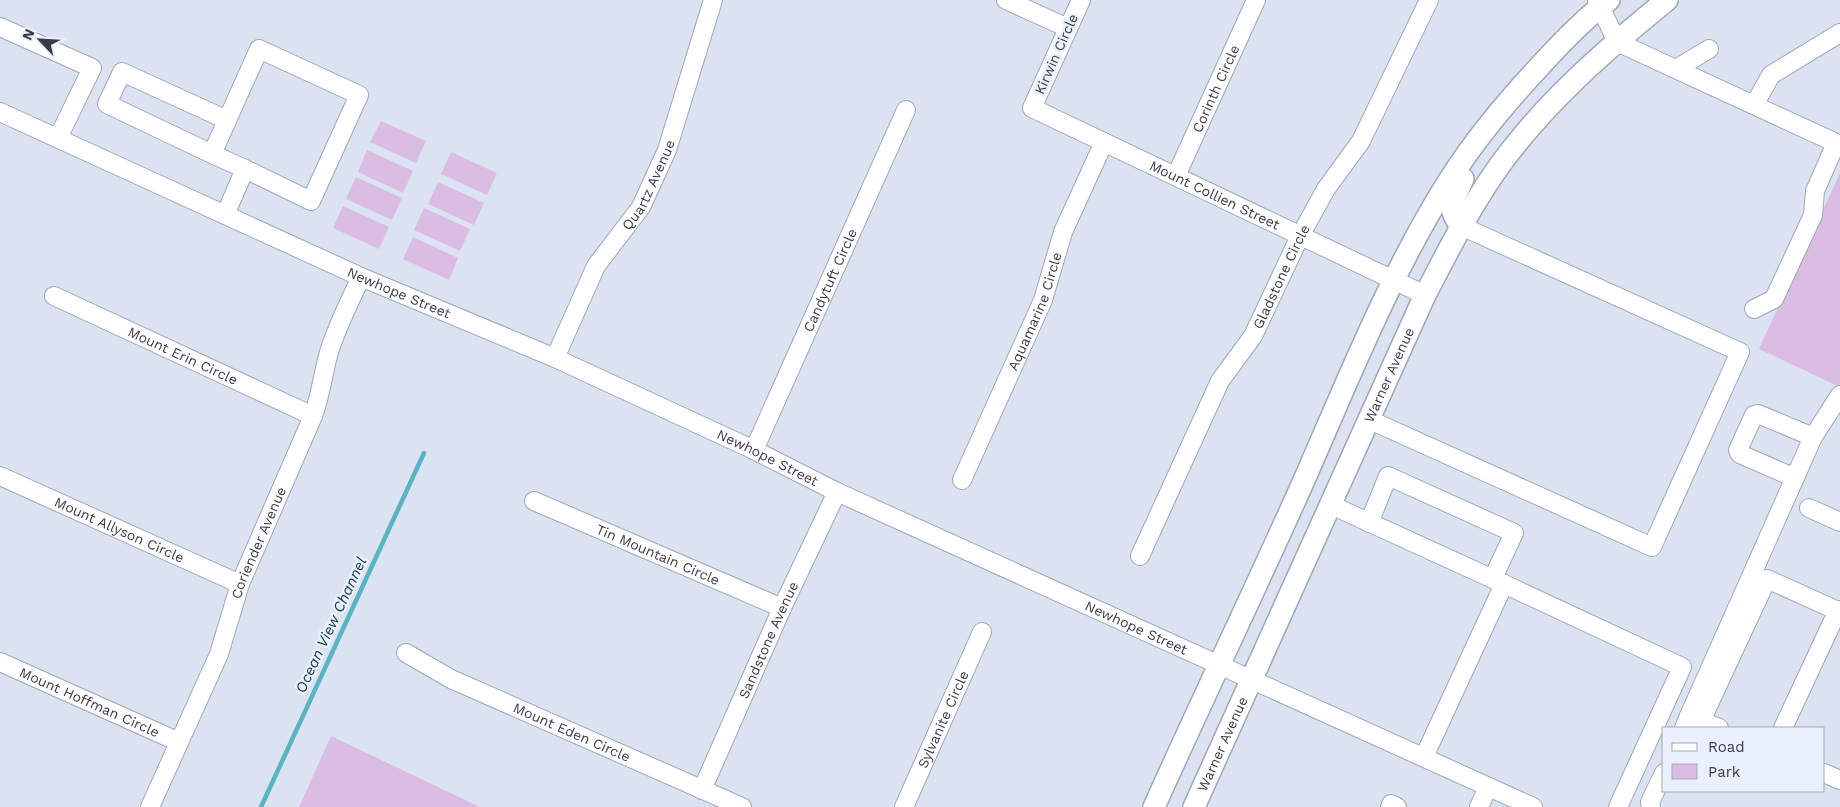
<svg xmlns="http://www.w3.org/2000/svg" width="1840" height="807" font-family="'Work Sans',sans-serif">
<style>
.green{fill:#dbbce3}
.lines{fill:none;stroke-linecap:round;stroke-linejoin:round}
.stream{stroke:#58b3c3;stroke-width:4.5}
.minor-casing{stroke:#9fa6b5;stroke-width:20}
.major-casing{stroke:#9fa6b5;stroke-width:24}
.minor{stroke:#fff;stroke-width:18}
.major{stroke:#fff;stroke-width:21}
.labels{text-anchor:middle;stroke-width:5;stroke-linejoin:round;paint-order:stroke}
.street-label{font-size:14px;fill:#393c42;stroke:#eaf0fd}
.water-label{font-size:15px;font-style:italic;fill:#0d3940;stroke:#eaf0fd}
</style>
<rect width="100%" height="100%" fill="#dbe3f3"/>
<path class="green" d="M381,121l45,20 -10,22 -46,-21z
M367,150l46,21 -10,22 -45,-21z
M451,152l46,21 -10,22 -46,-21z
M1840,173v214l-81,-38z
M356,177l46,21 -10,22 -46,-21z
M438,182l46,21 -10,22 -46,-21z
M343,206l46,21 -10,22 -46,-21z
M424,208l46,21 -10,22 -46,-21z
M413,237l45,21 -9,22 -46,-21z
M331,736l149,71h-181z"/>
<g class="lines">
<path class="stream" d="M261,807l163,-354"/>
<g class="minor-casing">
<g id="minor">
<path d="M1006,0l62,28"/>
<path id="s1" d="M1081,0l-49,108 393,187"/>
<path d="M1597,0l20,42 219,101 -21,48 -2,24 -39,84 -20,10"/>
<path d="M0,27l92,41 -34,70"/>
<path d="M1676,69l33,-20"/>
<path d="M1754,105l17,-30 69,-42"/>
<path id="s2" d="M0,112l361,165 194,81 199,92 83,42 696,315"/>
<path d="M212,154l33,15"/>
<path id="s3" d="M1176,176l80,-176"/>
<path d="M225,215l20,-46 66,32 48,-106 -100,-46 -47,105 -105,-50 15,-32 105,48"/>
<path id="s4" d="M54,296l259,120"/>
<path id="s5" d="M555,358l41,-92 45,-59 26,-57 46,-150"/>
<path d="M1370,420l282,127 88,-195 -279,-126"/>
<path d="M1813,437l27,-42"/>
<path id="s6" d="M754,450l152,-340"/>
<path id="s7" d="M0,476l240,108"/>
<path id="s8" d="M962,480l81,-180 20,-68 41,-90"/>
<path id="s9" d="M534,501l248,107"/>
<path d="M1331,505l173,79 178,83 -64,140"/>
<path d="M1809,508l31,14"/>
<path d="M1369,523l19,-47 126,57 -21,45"/>
<path id="s10" d="M1140,556l80,-175 33,-45 47,-100 26,-47 35,-48 68,-141"/>
<path id="s11" d="M406,653l45,26 291,128"/>
<path id="s12" d="M0,662l179,80"/>
<path d="M1689,716l124,-279 -55,-23 -4,1 -16,35 2,4 55,24"/>
<path d="M1701,721l18,7"/>
<path d="M1684,728l5,-12 12,5 66,-142 73,33"/>
<path d="M1783,728l55,-118"/>
<path d="M1424,757l80,-173"/>
<path d="M1824,773l16,7"/>
<path id="s13" d="M702,790l80,-182 55,-116"/>
<path id="s14" d="M150,807l69,-153 21,-70 73,-168c8,-21 10,-43 16,-64 8,-26 21,-51 32,-75"/>
<path id="s15" d="M904,807l78,-175"/>
<path d="M1390,807l1,-3 6,3"/>
<path d="M1479,807l9,-20"/>
<path d="M1651,807l-1,-5 14,-29"/>
</g>
</g>
<g class="major-casing">
<g id="major">
<path d="M1461,226c-16,-20 -7,-26 2,-47"/>
<path d="M1154,807c48,-107 99,-213 147,-320 46,-104 88,-212 149,-308 26,-41 58,-79 91,-114 21,-23 43,-46 68,-65"/>
<path id="s16" d="M1194,807l231,-512c22,-42 43,-84 70,-123 46,-66 109,-121 172,-172"/>
</g>
</g>
<use href="#minor" class="minor"/>
<use href="#major" class="major"/>
</g>
<g class="labels">
<g class="street-label">
<text transform="translate(1056 54) rotate(-66)" y="5">Kirwin Circle</text>
<text dy="5" stroke="none"><textPath href="#s3" startOffset="96">Corinth Circle</textPath></text>
<text dy="5" stroke="none"><textPath href="#s5" startOffset="198">Quartz Avenue</textPath></text>
<text dy="5" stroke="none"><textPath href="#s1" startOffset="321">Mount Collien Street</textPath></text>
<text dy="5" stroke="none"><textPath href="#s10" startOffset="314">Gladstone Circle</textPath></text>
<text dy="5" stroke="none"><textPath href="#s6" startOffset="186">Candytuft Circle</textPath></text>
<text dy="5" stroke="none"><textPath href="#s2" startOffset="438">Newhope Street</textPath></text>
<text dy="5" stroke="none"><textPath href="#s8" startOffset="184">Aquamarine Circle</textPath></text>
<text dy="5" stroke="none"><textPath href="#s4" startOffset="142">Mount Erin Circle</textPath></text>
<text dy="5" stroke="none"><textPath href="#s16" startOffset="474">Warner Avenue</textPath></text>
<text dy="5" stroke="none"><textPath href="#s2" startOffset="842">Newhope Street</textPath></text>
<text dy="5" stroke="none"><textPath href="#s7" startOffset="131">Mount Allyson Circle</textPath></text>
<text dy="5" stroke="none"><textPath href="#s14" startOffset="286">Coriender Avenue</textPath></text>
<text dy="5" stroke="none"><textPath href="#s9" startOffset="135">Tin Mountain Circle</textPath></text>
<text dy="5" stroke="none"><textPath href="#s2" startOffset="1248">Newhope Street</textPath></text>
<text dy="5" stroke="none"><textPath href="#s13" startOffset="164">Sandstone Avenue</textPath></text>
<text dy="5" stroke="none"><textPath href="#s12" startOffset="98">Mount Hoffman Circle</textPath></text>
<text dy="5" stroke="none"><textPath href="#s15" startOffset="96">Sylvanite Circle</textPath></text>
<text dy="5" stroke="none"><textPath href="#s11" startOffset="184">Mount Eden Circle</textPath></text>
<text dy="5" stroke="none"><textPath href="#s16" startOffset="69">Warner Avenue</textPath></text>
</g>
<g class="water-label">
<text transform="translate(331 625) rotate(-65)" y="5">Ocean View Channel</text>
</g>
</g>
<rect x="1662" y="727" width="162" height="65" fill="#eaf0fd" stroke="#a3a8b2"/>
<rect x="1672" y="743" width="25" height="8" fill="#ffffff" stroke="#a3a8b2"/>
<text x="1708" y="752" font-size="15" fill="#393c42">Road</text>
<rect x="1672" y="764" width="25" height="15" fill="#dbbce3" stroke="#a3a8b2"/>
<text x="1708" y="777" font-size="15" fill="#393c42">Park</text>
<g transform="translate(40 40) rotate(295)" stroke="#eaf0fd" stroke-width="4" paint-order="stroke">
<path d="M0-4L9 19L0 12L-9 19Z" fill="#393c42"/>
<text y="-8" font-size="14" font-weight="bold" text-anchor="middle" fill="#393c42">N</text>
</g>
</svg>
